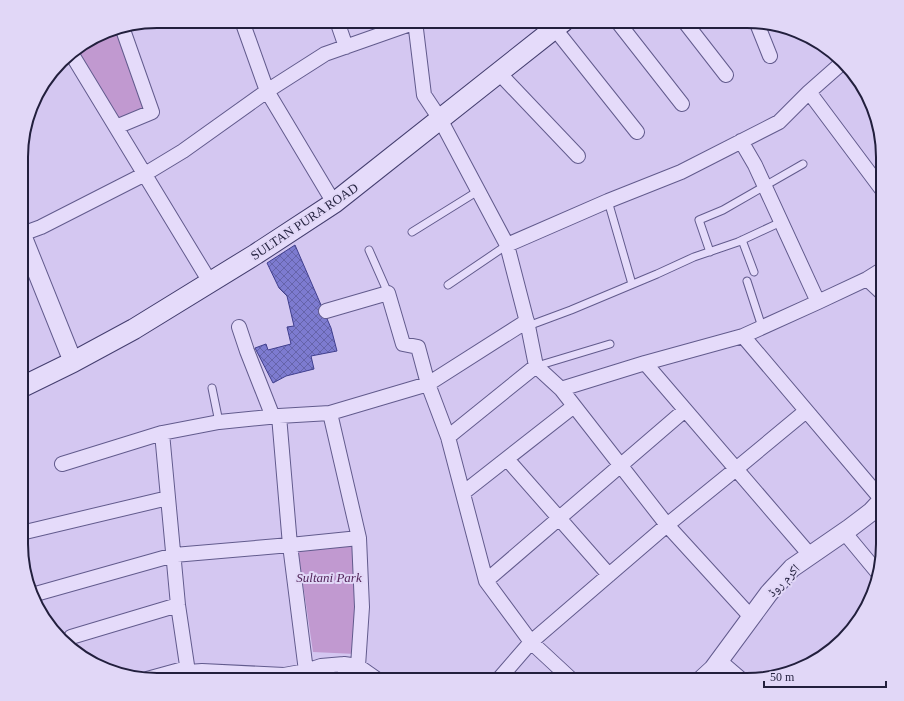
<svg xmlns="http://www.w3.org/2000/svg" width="904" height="701" font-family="'Times New Roman','Noto Naskh Arabic',serif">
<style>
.park{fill:#c199d0}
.building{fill:url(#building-cross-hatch);stroke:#403f8e}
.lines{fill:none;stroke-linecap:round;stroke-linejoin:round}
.service-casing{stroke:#625b8d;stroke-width:9}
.minor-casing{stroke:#625b8d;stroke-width:16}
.tertiary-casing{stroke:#625b8d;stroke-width:20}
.secondary-casing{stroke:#443e6f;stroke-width:22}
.service{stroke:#e5dbfa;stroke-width:7}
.minor{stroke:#e5dbfa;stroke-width:14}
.tertiary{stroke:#e5dbfa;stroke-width:18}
.secondary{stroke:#e5dbfa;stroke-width:20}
.labels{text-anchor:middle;stroke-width:4;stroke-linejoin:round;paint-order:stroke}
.street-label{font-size:13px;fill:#221f3d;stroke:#e1d7f7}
.park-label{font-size:13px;font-style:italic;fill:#53255a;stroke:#e1d7f7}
.rim{fill:none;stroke:#221f3d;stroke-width:2}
</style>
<defs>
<pattern id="building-cross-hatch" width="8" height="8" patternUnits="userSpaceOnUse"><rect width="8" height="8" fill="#7d7bd0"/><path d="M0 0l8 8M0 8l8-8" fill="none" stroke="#6664aa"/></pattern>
</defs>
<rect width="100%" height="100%" fill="#d4c7f1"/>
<path class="park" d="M122,27l30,85 -36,15 -45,-74 42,-25z
M355,545l1,109 -43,-2 -15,-102z"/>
<path class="building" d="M295,245l36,83 6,23 -26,5 3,13 -28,7 -13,7 -18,-35 11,-4 2,6 23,-6 -4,-17 7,-1 -7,-30 -8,-8 -12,-25z"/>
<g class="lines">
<g class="service-casing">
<path id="service" d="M608,201l24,83
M412,232l66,-41
M742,240l12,32
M369,250l19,43
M710,252l-11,-32 24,-10 80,-46
M747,281l15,46
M448,285l59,-40
M528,326l43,-16 86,-36 37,-17 44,-15 43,-20
M537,366l73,-22
M212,388l7,34"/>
</g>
<g class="minor-casing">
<path id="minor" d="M242,21l25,70 67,112
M337,21l9,26
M415,21l9,74 16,24 67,126 21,81 8,40 25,23
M617,21l65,83
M684,21l42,54
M756,21l14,35
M555,29l82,103
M71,53l139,229
M499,73l79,83
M809,92l74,99
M116,127l36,-15 -30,-85
M741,141l14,24 63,137
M22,234l19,-7 104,-53 38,-23 84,-60 58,-37 94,-33
M507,245l101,-44 73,-29 98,-50 30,-30 34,-30
M867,279l16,15
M326,311l62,-18 15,51 15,3 10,37 20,53 38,144 45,61 41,38
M239,327l8,24 26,66
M743,336l139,164
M645,363l165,192
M330,413l29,125 3,69 -4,59
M279,416l11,129 16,126
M162,433l16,172 10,67v8
M448,437l88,-71
M507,459l102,116
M62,464l100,-31 57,-11 60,-6 51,-3 98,-29 99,-63
M463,493l111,-87
M844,532l34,41
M21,533l147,-35
M486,581l199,-171
M32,595l142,-40 116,-10 69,-7
M751,617l-84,-92 -106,-136 84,-26 98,-27 75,-34 49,-23 16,-10
M71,637l107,-32
M344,664l2,16
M188,672l14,-1 82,4 22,-4 15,-5 23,-2 14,2 20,14
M147,679l40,-11
M498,680l33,-38 136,-117 69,-56 70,-58"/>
</g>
<g class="tertiary-casing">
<path id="tertiary" d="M22,235l51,127
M718,662l21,18
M701,680l12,-11 56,-76 23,-25 58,-40 21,-16 12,-13"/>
</g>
<g class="secondary-casing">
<path id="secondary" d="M22,387l51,-25 61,-33 122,-75 78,-51 230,-182"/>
</g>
<use href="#service" class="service"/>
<use href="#minor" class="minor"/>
<use href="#tertiary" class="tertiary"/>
<use href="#secondary" class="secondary"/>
</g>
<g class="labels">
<g class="street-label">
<text transform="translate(304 221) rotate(-34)" y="5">SULTAN PURA ROAD</text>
<text transform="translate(783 580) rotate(-46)" y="5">اکرم روڈ</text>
</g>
<g class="park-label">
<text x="329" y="582">Sultani Park</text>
</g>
</g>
<path d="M0 0H904V701H0ZM157 28H747A129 129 0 0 1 876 157V544A129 129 0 0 1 747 673H157A129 129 0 0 1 28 544V157A129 129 0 0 1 157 28Z" fill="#e1d7f7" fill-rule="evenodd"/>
<path class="rim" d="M157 28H747A129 129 0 0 1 876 157V544A129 129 0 0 1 747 673H157A129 129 0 0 1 28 544V157A129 129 0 0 1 157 28Z"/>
<path d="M764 681v6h122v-6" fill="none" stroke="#221f3d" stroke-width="2"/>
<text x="770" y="681" font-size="12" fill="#221f3d" stroke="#e1d7f7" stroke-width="3" paint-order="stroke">50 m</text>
</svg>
